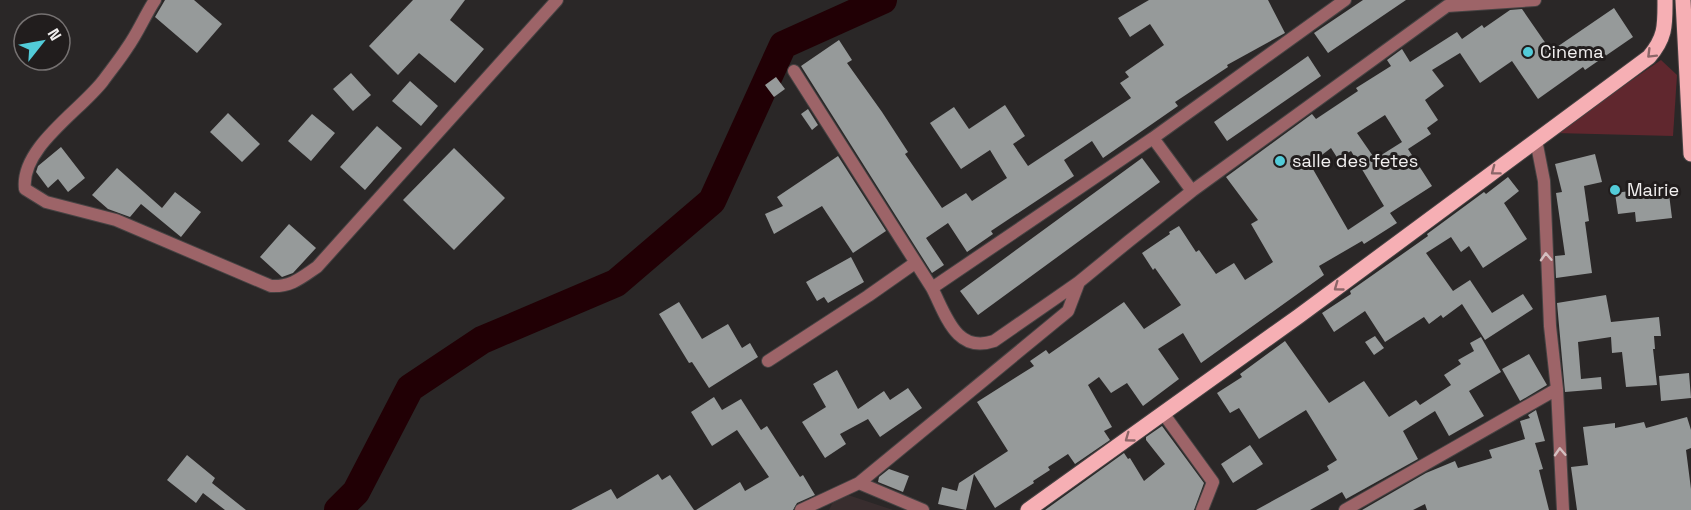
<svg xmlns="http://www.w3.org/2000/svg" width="1691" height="510" font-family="'Space Grotesk',sans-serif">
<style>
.built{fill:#382d2e}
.green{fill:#60272e}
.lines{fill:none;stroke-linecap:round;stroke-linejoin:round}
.river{stroke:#210005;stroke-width:28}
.building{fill:#969a9a;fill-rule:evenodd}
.minor-casing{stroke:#464343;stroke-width:14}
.primary-casing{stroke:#464343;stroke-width:17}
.minor{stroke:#9d6468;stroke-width:12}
.primary{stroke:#f6afb4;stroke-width:15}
.oneway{stroke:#8c6668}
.oneway2{stroke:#d4bfc0}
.poi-dot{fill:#52cbd8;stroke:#211d1d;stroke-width:2}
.labels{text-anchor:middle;stroke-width:6;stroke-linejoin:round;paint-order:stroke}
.poi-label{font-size:18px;fill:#f2f0f0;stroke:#211d1d;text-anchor:start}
</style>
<rect width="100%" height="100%" fill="#2a2727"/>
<path class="built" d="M848,495l45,15h-64l6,-12z"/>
<path class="green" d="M1661,60l16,15 -4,61 -118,-3z"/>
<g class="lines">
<path class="river" d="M338,510l18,-18 54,-104 72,-48 134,-57 96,-82 71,-156 100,-45"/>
</g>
<path class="building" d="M165,0h29l28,24 -25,29 -42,-36z
M413,0h52l-15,20 34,29 -29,34 -36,-30 -21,22 -29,-29z
M1149,0h119l17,33 -58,32 1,2 -53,35 3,4 -75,52 -11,-17 -28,19 10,16 -83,55 2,3 -26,18 -19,-29 -22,15 18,27 -12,8 -131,-207 38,-26 13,20 -5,3 35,49 26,40 -3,2 37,54 24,-15 6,8 35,-23 -17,-28 -29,19 -31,-46 24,-16 15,22 36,-24 20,31 -12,8 15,22 103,-68 -11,-15 9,-6 -4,-5 39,-27 -14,-21 -20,13 -12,-19z
M1363,0h43l-78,53 -14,-20z
M1614,8l19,29 -48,33 -2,-3 -45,32 -26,-38 -32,22 -20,-30 -28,17 12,16 -19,14 13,20 -11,8 4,6 -23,15 24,37 -42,27 7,10 -33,21 -2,-3 -43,25 5,9 -123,88 -18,-30 -25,16 21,30 -36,27 -16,-23 -16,10 -12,-16 -11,8 24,42 -8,4 6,9 -35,24 -7,-10 -20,13 2,3 -17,11 1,2 -39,25 -21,-34 -8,36 -28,-6 4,-17 15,4 2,-8 49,-32 -31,-49 57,-36 -4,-5 16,-11 3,4 75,-52 20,27 37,-24 -26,-37 -2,2 -11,-17 28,-19 -1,-2 10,-6 17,26 3,-2 17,24 18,-11 11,17 28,-18 -22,-38 7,-4 -32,-43 86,-63 4,5 42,-28 -2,-3 35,-22 -4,-6 15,-11 8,13 47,-30 5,7 20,-14 2,3 26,-18 12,-1 29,42zM1385,115l17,27 -27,17 -18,-26zM1331,148l7,11 13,-8 33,55 -36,24 -38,-66z
M1308,56l13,20 -94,65 -13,-19z
M351,73l20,22 -18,16 -20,-22z
M776,77l9,12 -11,8 -9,-12z
M410,81l28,25 -17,20 -29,-25z
M808,109l10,16 -6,5 -11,-16z
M228,113l32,31 -18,18 -32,-30z
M312,114l23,19 -24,28 -23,-20z
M377,126l25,22 -37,42 -25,-23z
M61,147l24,31 -17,14 -10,-13 -10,9 -12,-16 2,-6z
M454,148l51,50 -51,52 -51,-50z
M1595,154l7,28 -18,4 5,35 -4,1 7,51 -36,5 -1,-22 10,-1 -9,-62 6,-1 -7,-28z
M838,156l48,75 -33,22 -31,-47 -48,28 -9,-20 18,-8 -6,-9z
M1142,158l18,24 -182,133 -18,-24z
M117,168l45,40 13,-16 26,20 -20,25 -40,-33 -11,13 -22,-8 -16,-14z
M1508,177l11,14 -15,12 23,36 -44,29 -14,-22 -8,6 -10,-15 -25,16 27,38 17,-11 22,33 31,-19 10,15 -48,31 -23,-36 -19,14 -2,-3 -12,9 -5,-7 -39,25 -20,-31 -31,21 -12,-19 29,-19 -1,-3 78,-55 -1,-2 57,-42 2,2z
M1668,186l4,32 -36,4 -1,-10 -17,2 -3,-21z
M289,224l27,24 -23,25 -11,4 -22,-20z
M851,257l13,25 -36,21 -4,-6 -7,4 -11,-19z
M1606,295l5,27 48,-5 2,19h-7l1,13h-2l4,36 -31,2 -4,-35 -10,1 -1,-16 -33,5 3,37 20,-2 1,12 -37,3 -8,-89z
M679,302l23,37 26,-15 14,24 8,-5 8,14 -49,31 -17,-26 -3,1 -30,-49z
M1375,336l9,12 -10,7 -9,-13z
M1481,337l20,35 -32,19 15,25 -35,20 -14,-25 -32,20 15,28 -72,40 -4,-7 -32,18h-54l73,-40 -2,-4 10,-6 -31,-50 -47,29 -20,-31 -9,5 -13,-20 25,-16 -2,-3 45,-33 44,62 35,-22 25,36 27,-17 4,5 31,-20 -7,-10 17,-11 -3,-4 16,-9 -4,-8z
M1529,354l18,31 -27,16 -18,-32z
M837,370l21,39 26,-18 6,9 18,-12 14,20 -42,29 -12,-18 -28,15 6,10 -21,14 -23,-36 24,-15 -13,-23z
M1689,373l2,25 -30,3 -2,-25z
M714,397l8,13 19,-11 20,31 6,-4 33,51 3,-2 12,20 -18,8 -4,7h-97l44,-28 5,9 24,-14 -32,-47 -25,16 -21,-34z
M1536,410l9,31 -10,2 8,26 -4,1 10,40h-122l-2,-6 -12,6h-51l64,-37 29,-12 3,7 34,-10 -3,-8 36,-11 -5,-18 10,-3 -2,-3z
M1687,417l4,13v18l-5,2 5,39v21h-114l-6,-43 17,-2 -5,-38 32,-4v5l29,-6 2,6z
M1162,426l42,57 -10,27h-149l79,-57 4,6 2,-1 14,23 21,-17 -19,-24v-3z
M1250,445l13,19 -30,19 -12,-19z
M187,455l28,23 -3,5 34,27h-21l-22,-17 -7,10 -29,-23z
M889,469l20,7 -6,16 -25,-10 1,-5z
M658,474l4,6 8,-5 24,35h-123l40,-21 6,10z"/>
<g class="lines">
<g class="minor-casing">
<path id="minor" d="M155,0c-10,15 -17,33 -28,48 -7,11 -16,22 -24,33 -23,30 -83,67 -78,108l21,13 70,18 155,66c20,1 30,-8 46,-19l240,-267
M794,71l138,217
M1153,138l39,53
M1536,140l8,41 6,145 7,63 6,121
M1079,282l-85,59c-38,13 -48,-26 -62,-53l221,-150 192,-138
M768,361l100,-65 47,-33
M1163,413l50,69 -11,28
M801,510l58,-27
M923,510l-64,-27 209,-172 11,-29 50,-41 63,-50 255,-185 88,-6
M1345,510l212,-121"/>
</g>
<g class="primary-casing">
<path id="primary" d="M1683,0l8,154
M1028,510l271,-194 350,-259c17,-20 16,-32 16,-57"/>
</g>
<use href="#minor" class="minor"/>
<use href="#primary" class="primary"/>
</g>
<defs><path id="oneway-chevron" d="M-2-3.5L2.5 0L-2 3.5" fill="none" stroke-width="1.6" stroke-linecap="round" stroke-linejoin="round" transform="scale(1.5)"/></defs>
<g class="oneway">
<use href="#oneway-chevron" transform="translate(1651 54) rotate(135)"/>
<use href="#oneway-chevron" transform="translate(1495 171) rotate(143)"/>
<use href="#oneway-chevron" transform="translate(1338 287) rotate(144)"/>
<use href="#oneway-chevron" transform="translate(1129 438) rotate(144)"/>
</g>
<g class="oneway2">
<use href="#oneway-chevron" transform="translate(1546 257) rotate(-93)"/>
<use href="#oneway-chevron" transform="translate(1560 452) rotate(-93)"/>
</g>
<g class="poi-dot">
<circle cx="1528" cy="52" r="6"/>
<circle cx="1280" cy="161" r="6"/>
<circle cx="1615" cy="190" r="6"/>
</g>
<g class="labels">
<g class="poi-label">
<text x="1540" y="58">Cinema</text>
<text x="1292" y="167">salle des fetes</text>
<text x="1627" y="196">Mairie</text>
</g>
</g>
<g transform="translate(42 42) rotate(59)"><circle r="28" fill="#211d1d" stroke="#757171" stroke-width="1.5"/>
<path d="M0-4.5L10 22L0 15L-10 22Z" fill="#52cbd8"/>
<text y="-9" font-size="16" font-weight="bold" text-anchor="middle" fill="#f2f0f0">N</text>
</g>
</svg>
